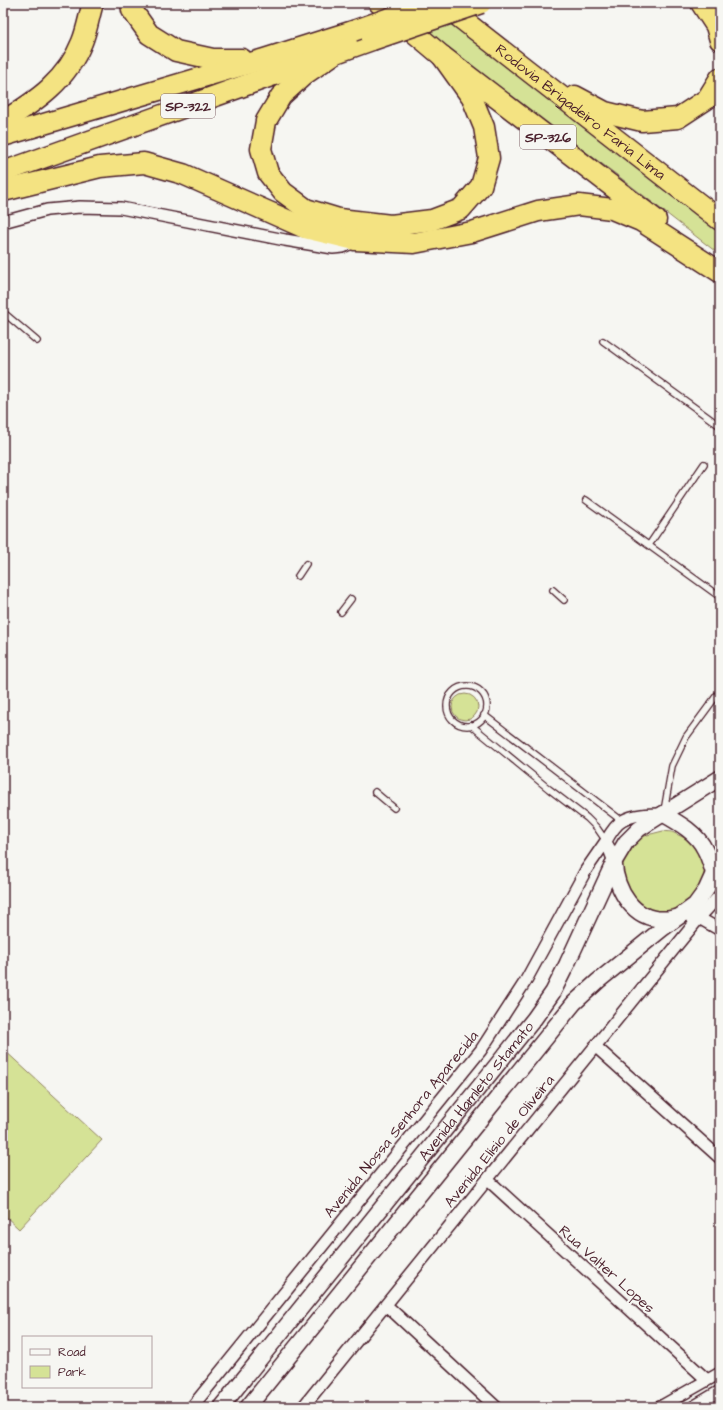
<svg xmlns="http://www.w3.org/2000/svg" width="723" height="1410" font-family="'Architects Daughter',sans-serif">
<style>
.green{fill:#d5e296;stroke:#908060}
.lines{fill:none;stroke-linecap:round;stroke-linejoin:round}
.service-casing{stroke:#4a1f2b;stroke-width:8}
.minor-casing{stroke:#4a1f2b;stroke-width:14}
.secondary-casing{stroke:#4a1f2b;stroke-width:18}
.motorway-casing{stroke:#4a1f2b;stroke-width:23}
.service{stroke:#f6f6f2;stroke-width:5.5}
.minor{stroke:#f6f6f2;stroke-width:11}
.secondary{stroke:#f6f6f2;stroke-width:15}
.motorway{stroke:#f4e382;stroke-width:20}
.motorway-bridge-casing{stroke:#4a1f2b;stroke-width:23;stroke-linecap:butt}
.motorway-bridge{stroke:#f4e382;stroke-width:20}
.labels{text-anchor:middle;stroke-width:4;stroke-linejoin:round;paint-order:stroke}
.shield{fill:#f6f6f2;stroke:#7e6067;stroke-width:1}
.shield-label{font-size:14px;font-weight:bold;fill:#4a1f2b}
.street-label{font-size:15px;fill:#4a1f2b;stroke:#f6f6f2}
</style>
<rect width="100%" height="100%" fill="#f6f6f2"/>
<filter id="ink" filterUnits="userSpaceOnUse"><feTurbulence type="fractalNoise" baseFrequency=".025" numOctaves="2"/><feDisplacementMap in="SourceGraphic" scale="8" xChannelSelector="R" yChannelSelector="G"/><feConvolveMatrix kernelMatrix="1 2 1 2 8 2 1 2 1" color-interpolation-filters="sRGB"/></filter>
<g filter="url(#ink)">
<path class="green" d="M394,3h35l291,222v30l-103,-80 -150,-111z
M452 707a13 13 0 1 1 26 0a13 13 0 1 1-26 0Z
M663,831l9,1 15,7 7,6 8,15 2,8v9l-10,23 -27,14 -29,-7 -11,-11 -6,-31 6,-14 12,-12 8,-4z
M3,1049l99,91 -83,89 -16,-15z"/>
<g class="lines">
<g class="service-casing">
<path id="service" d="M3,312l34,29
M603,341l117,85
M586,500l134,97
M649,545l55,-81
M298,576l8,-12
M553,590l11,10
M341,612l10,-13
M447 706a20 20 0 1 1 40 0a20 20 0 1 1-40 0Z
M484,715l138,106
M471,725l78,64 38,29 10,10 9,13
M375,792l19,16
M664,811l8,-45 14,-29 34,-46"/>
</g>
<g class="minor-casing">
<path id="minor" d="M3,222l44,-12 33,-3 41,1 164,32 48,8 10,-1 11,-5
M614,862l-8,-21c4,-7 9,-16 16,-20 12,-7 27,-7 40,-7
M692,918h7l21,12
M595,1046l125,112
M488,1180l219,200
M386,1305l110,102
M192,1407l289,-357 44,-68 61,-112 20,-29
M303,1407l396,-489 21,-23
M660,1407l60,-34
M693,1407l27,-16"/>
</g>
<g class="secondary-casing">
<g id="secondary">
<path d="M663,814c16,9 34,19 42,36 4,7 6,16 9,24"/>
<path d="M614,862c2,28 19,59 51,57 4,0 9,-1 13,-2"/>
<path id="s1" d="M221,1407l313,-388 19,-27 14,-28 47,-102 12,-20 13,-13 81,-51"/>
<path d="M248,1407l326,-404 24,-22 64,-52 33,-24 11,-15 14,-31"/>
</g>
</g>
<g class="motorway-casing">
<g id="motorway">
<path d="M131,3l1,7 17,24 27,17 37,8h29"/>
<path d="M379,3l63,53 214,164"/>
<path id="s2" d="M441,3l279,217"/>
<path d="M701,3l15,23 4,14"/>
<path d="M334,54l-29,20 -24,22 -15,25 -5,28 7,24 15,19 23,17 33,10 52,6 41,-5 29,-11 20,-23 8,-28 -5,-31 -12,-29 -30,-42"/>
<path d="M575,96l30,16 37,9 36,-3 29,-19 13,-21"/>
<path d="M3,121c34,-20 64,-41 79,-79 5,-12 7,-26 11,-39"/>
<path d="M3,136l261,-77 89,-28"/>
<path d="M3,172l369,-132"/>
<path d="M3,191l97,-24 44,-4 39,11 122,54 50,12 59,3 58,-11 66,-21 41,-6 33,4 29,12 79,51"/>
</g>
</g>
<use href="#service" class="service"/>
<use href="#minor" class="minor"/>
<use href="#secondary" class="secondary"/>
<use href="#motorway" class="motorway"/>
<g class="motorway-bridge-casing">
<path id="motorway-bridge" d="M353,31l79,-28
M372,40l109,-37"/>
</g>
<use href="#motorway-bridge" class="motorway-bridge"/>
</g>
</g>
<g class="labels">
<g class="shield">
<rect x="161" y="94" width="54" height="24" rx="3"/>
<rect x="520" y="125" width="56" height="24" rx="3"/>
</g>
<g class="shield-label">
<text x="188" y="111">SP-322</text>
<text x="548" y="142">SP-326</text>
</g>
<g class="street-label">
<text dy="5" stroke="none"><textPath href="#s2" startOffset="177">Rodovia Brigadeiro Faria Lima</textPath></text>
<text dy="5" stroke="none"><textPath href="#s1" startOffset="406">Avenida Hamleto Stamato</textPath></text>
<text transform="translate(401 1124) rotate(-51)" y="5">Avenida Nossa Senhora Aparecida</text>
<text transform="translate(499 1141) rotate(-51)" y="5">Avenida Elísio de Oliveira</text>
<text transform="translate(607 1269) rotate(42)" y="5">Rua Valter Lopes</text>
</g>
</g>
<rect width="723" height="1410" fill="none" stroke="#f6f6f2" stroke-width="16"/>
<rect x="8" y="8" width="707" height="1394" fill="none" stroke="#4a1f2b" stroke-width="1.5" filter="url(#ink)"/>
<rect x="22" y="1336" width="130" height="52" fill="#f6f6f2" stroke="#b1a0a2"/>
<rect x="30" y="1349" width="20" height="6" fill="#f6f6f2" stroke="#b1a0a2"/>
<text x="58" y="1356" font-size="12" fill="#4a1f2b">Road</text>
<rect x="30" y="1366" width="20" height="12" fill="#d5e296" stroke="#b1a0a2"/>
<text x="58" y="1376" font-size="12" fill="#4a1f2b">Park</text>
</svg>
